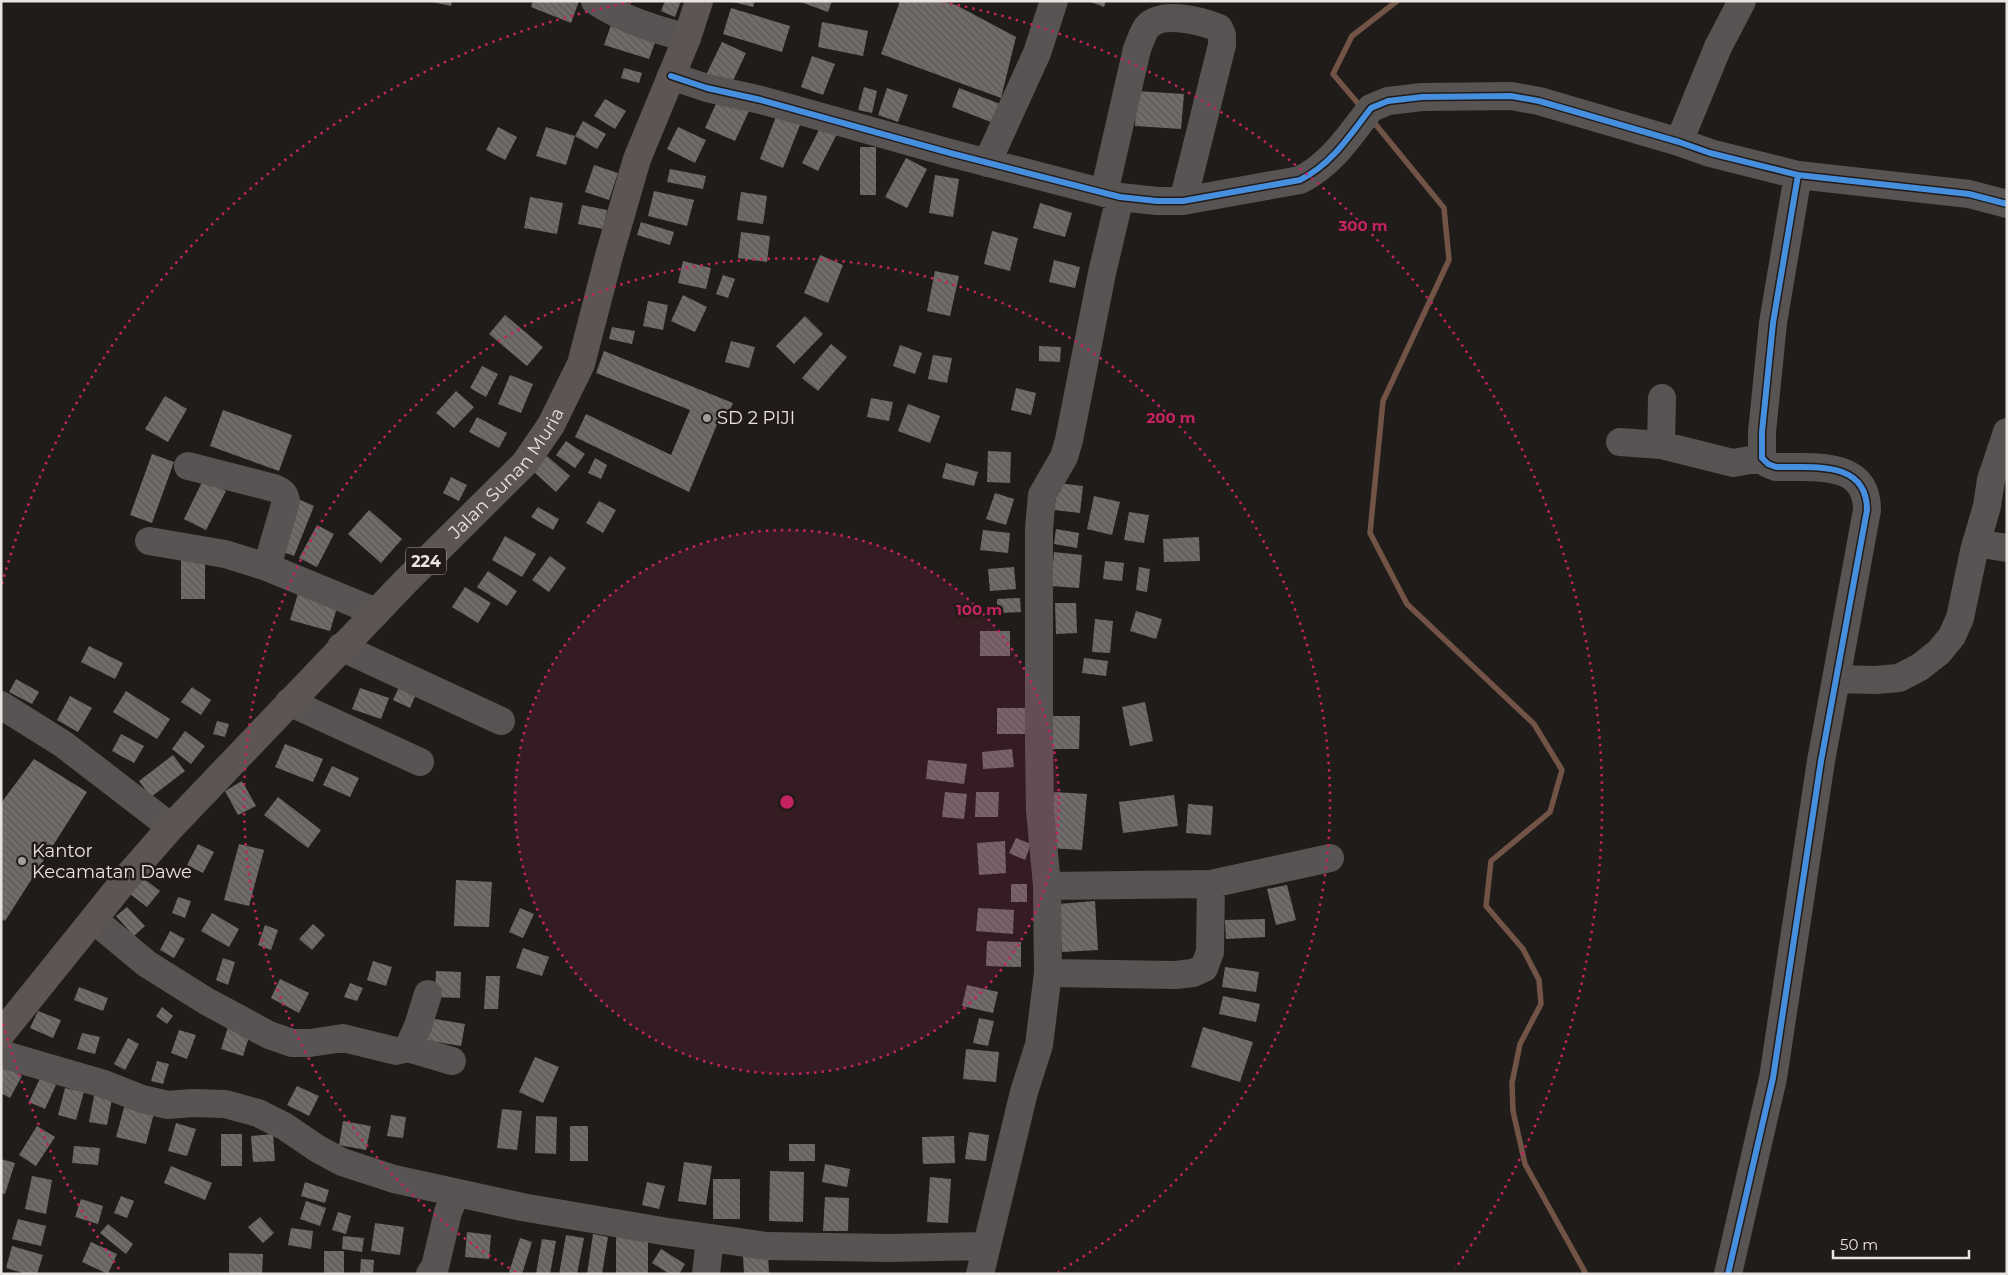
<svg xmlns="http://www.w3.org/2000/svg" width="2008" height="1275" font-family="Montserrat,sans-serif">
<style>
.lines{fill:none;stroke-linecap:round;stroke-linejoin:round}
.stream{stroke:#725447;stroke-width:5.5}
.building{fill:url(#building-back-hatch)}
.minor{stroke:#575453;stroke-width:28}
.major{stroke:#5c5552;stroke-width:28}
.cycleway-casing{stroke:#221b18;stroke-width:9}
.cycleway{stroke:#468fdf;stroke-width:6}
.ring{fill:none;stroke:#c42262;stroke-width:2.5;stroke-dasharray:2.5 5}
.poi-dot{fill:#a39e9c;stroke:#221b18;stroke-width:2}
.labels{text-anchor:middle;stroke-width:5;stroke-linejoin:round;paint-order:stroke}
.shield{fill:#221b18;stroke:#ada8a5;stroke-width:1}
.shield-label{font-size:16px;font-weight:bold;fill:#e9e4e2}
.poi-label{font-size:18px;fill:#e9e4e2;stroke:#221b18;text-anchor:start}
.street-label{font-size:18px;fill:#e9e4e2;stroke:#221b18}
.centre{fill:#c42262;stroke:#221b18;stroke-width:2.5}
.ring-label{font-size:15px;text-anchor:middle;font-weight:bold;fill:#c42262;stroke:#221b18;stroke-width:5;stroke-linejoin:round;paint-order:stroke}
</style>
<defs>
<pattern id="building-back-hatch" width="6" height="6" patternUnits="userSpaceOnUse" patternTransform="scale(1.25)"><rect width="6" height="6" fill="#706c6a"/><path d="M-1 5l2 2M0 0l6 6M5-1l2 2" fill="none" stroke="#5b5857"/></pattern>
</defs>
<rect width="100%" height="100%" fill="#201c1a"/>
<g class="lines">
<path class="stream" d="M1361,107l-28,-33 19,-38 45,-35
M1372,120l72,88 5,52 -66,141 -13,132 37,71 127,120 28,46 -12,42 -59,49 -5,45 37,43 16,31 2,24 -21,40 -8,39 1,28 12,53 61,110"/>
</g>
<path class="building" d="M427,1h25l-1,5z
M533,1h46l-8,22 -40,-16z
M665,1h16l-6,16 -14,-6z
M729,1h26l-2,6z
M798,1h34l-4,11z
M900,1h41l15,4 60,32 -15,61 -120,-44z
M1088,1h18l-2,6z
M731,8l59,18 -8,26 -59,-18z
M612,22l45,15 -8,22 -45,-14z
M822,22l46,9 -5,25 -45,-9z
M722,42l24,11 -16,34 -24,-12z
M812,56l23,8 -12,31 -22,-8z
M624,68l18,5 -3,10 -18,-5z
M864,87l13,4 -5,22 -14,-3z
M887,88l21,7 -10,27 -20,-7z
M959,88l44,17 -7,19 -44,-17z
M1137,91l47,3 -3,35 -46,-3z
M719,97l30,14 -14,30 -30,-13z
M605,99l21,12 -11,18 -21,-13z
M778,111l24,9 -19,48 -23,-9z
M583,121l23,13 -9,15 -22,-13z
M822,124l16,8 -20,39 -16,-8z
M498,127l19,10 -12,23 -19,-10z
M546,127l29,9 -9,29 -30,-9z
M678,127l28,13 -11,23 -28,-14z
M860,147h16v48h-16z
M906,158l21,11 -20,39 -22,-11z
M594,165l24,8 -9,27 -24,-8z
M670,169l36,7 -3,13 -36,-7z
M935,175l24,4 -6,38 -24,-4z
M654,191l40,9 -7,26 -39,-10z
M741,192l26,4 -4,28 -26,-4z
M530,197l33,6 -6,31 -33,-6z
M1040,203l32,10 -7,24 -32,-9z
M582,205l25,5 -4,19 -25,-5z
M641,222l33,10 -4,13 -33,-10z
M992,231l26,7 -8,33 -26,-7z
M741,232l29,4 -3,26 -29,-4z
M820,255l23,10 -15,38 -24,-10z
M1054,260l26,7 -5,21 -26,-6z
M683,261l28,7 -5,21 -28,-6z
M935,271l24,5 -9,40 -23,-5z
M723,275l12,4 -7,19 -12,-4z
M683,295l24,12 -12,25 -24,-11z
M648,301l20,4 -5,25 -20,-4z
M505,315l38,32 -16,19 -38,-32z
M805,316l18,18 -29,30 -18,-18z
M612,327l23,4 -3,13 -23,-5z
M731,341l24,6 -6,21 -24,-6z
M831,344l16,13 -29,34 -16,-13z
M900,345l22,8 -7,21 -22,-8z
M1039,346l22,1 -1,15 -21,-1z
M604,351l129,52 -9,21 -6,-2 -29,70 -114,-55 11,-23 85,41 19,-45 -94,-37z
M933,355l19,3 -5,25 -19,-4z
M482,366l16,8 -12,23 -16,-9z
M510,375l23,9 -12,29 -23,-9z
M1016,388l20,5 -5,22 -20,-5z
M456,391l18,16 -20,21 -18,-15z
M165,396l22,13 -19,33 -23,-13z
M871,398l22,4 -4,19 -22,-4z
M908,404l32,12 -10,27 -32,-12z
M223,410l69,25 -13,36 -69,-25z
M477,417l30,16 -8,15 -30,-16z
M566,441l19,13 -10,14 -19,-13z
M988,451l23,1 -1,31 -23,-1z
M152,454l22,8 -22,61 -22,-8z
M547,456l23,20 -14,16 -23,-21z
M595,458l12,7 -6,14 -13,-6z
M946,463l32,9 -4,14 -32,-8z
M451,477l16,8 -8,16 -16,-8z
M203,480l23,11 -20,39 -22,-11z
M1058,483l25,3 -3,27 -26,-3z
M995,493l19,6 -8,26 -20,-6z
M1094,496l26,6 -8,33 -25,-6z
M298,499l16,7 -20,50 -16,-6z
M599,501l17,9 -13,23 -17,-10z
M538,507l21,12 -6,11 -22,-13z
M369,510l33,29 -21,24 -33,-29z
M1129,512l20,3 -5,28 -20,-3z
M317,525l17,9 -17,33 -18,-9z
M1056,529l23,4 -2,15 -23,-4z
M983,530l27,3 -2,20 -28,-3z
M505,536l31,18 -14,23 -30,-17z
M1199,537l1,24 -36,1 -1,-23z
M1054,552l28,3 -3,33 -28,-2z
M181,553h24v46h-24z
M550,556l16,12 -17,24 -17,-12z
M1105,561l19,2 -2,18 -19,-2z
M1014,567l2,22 -26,2 -2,-22z
M1139,567l11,2 -3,23 -11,-2z
M488,571l29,20 -10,15 -30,-19z
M465,587l26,16 -13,20 -26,-16z
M299,590l40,11 -9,30 -40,-11z
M1020,598l1,14 -24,1v-14z
M1055,603h21l1,30 -21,1z
M1136,611l26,8 -6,20 -26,-8z
M1095,619l18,2 -3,32 -18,-1z
M980,631h30v25h-30z
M89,646l34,17 -8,16 -34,-17z
M1084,658l24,3 -2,15 -24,-3z
M16,679l23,13 -7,12 -23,-12z
M400,685l17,7 -7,16 -17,-8z
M192,687l19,13 -10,15 -20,-13z
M360,688l29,10 -8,21 -29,-10z
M126,691l44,28 -13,20 -44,-27z
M70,696l22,12 -14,24 -21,-12z
M1145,702l8,39 -23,5 -8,-39z
M997,708h28v26h-28z
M1050,716h30l-1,33h-30z
M217,721l12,3 -4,13 -12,-3z
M185,731l20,15 -14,18 -19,-15z
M121,734l23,12 -10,17 -22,-12z
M285,744l38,15 -10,23 -38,-15z
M1012,749l2,18 -31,2 -1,-17z
M173,755l12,16 -34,26 -12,-16z
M34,759l53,33 -82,129 -4,-2v-116z
M928,760l39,4 -3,20 -38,-5z
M332,766l27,12 -9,19 -27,-12z
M242,781l14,25 -18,9 -13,-24z
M945,792l22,2 -3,25 -22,-2z
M976,792h23l-1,25h-23z
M1054,792l33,2 -5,56 -33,-2z
M1174,795l4,31 -55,7 -4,-31z
M278,797l43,33 -13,18 -44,-33z
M1188,804l25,2 -2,29 -25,-2z
M1016,838l15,6 -6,16 -16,-7z
M1005,841l1,32 -27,2 -2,-32z
M198,844l16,8 -11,21 -16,-8z
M239,844l25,6 -15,56 -25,-6z
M143,878l17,13 -13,16 -17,-13z
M456,880l36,2 -3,45 -35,-1z
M1011,884h16v18h-16z
M1287,885l9,35 -20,5 -9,-36z
M178,897l13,4 -6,17 -13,-5z
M1095,901l3,49 -36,2 -4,-48z
M127,907l18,19 -11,10 -18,-20z
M520,908l14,6 -11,24 -14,-6z
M978,908l36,2 -1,24 -37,-3z
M212,913l27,16 -10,18 -28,-16z
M1265,919v18l-39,2 -1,-19z
M313,924l12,11 -13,15 -13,-11z
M265,925l13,5 -7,20 -13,-5z
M170,931l15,8 -11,19 -14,-8z
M987,941l34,1v25l-35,-1z
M523,948l26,9 -7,19 -26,-8z
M223,958l12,4 -7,23 -12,-5z
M373,961l19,6 -6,19 -19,-6z
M1225,967l34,5 -3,20 -34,-5z
M436,971l25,1 -1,26 -25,-1z
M486,976h14l-2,33h-14z
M280,979l29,14 -10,20 -28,-15z
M350,983l13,5 -6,13 -13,-4z
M967,985l31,7 -5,21 -31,-7z
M79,987l29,11 -5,13 -29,-11z
M1223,996l37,8 -4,18 -37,-8z
M162,1007l11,9 -6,8 -11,-8z
M38,1011l23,9 -8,18 -23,-10z
M429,1018l36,6 -4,22 -36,-6z
M979,1018l15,3 -6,25 -15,-3z
M228,1027l22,7 -7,22 -22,-7z
M1203,1027l50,15 -13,40 -49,-15z
M179,1030l17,5 -9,24 -16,-6z
M82,1033l18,4 -5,17 -18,-5z
M128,1038l11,6 -14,26 -11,-6z
M966,1049l33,3 -3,30 -33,-3z
M535,1057l24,10 -16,36 -24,-11z
M157,1061l12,3 -6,20 -12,-3z
M1,1064l21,12 -12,22 -9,-5z
M40,1078l16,7 -11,24 -16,-7z
M297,1086l22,10 -10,20 -22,-11z
M65,1088l19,4 -8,28 -18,-5z
M95,1091l18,3 -6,31 -18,-3z
M125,1104l29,9 -8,31 -30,-7z
M502,1109l20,2 -5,39 -20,-2z
M391,1115l15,2 -3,21 -16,-2z
M536,1116l21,1 -1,37 -21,-1z
M343,1121l28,5 -5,24 -27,-5z
M176,1123l20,6 -9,27 -19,-5z
M37,1126l18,11 -19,29 -17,-11z
M570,1126h18v35h-18z
M969,1132l20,3 -3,26 -21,-2z
M221,1134h21v32h-21z
M273,1134l2,27 -22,1 -2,-26z
M954,1136l1,27 -32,1 -1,-27z
M789,1144h26v17h-26z
M74,1146l26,2 -2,17 -26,-2z
M1,1159l14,4 -10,31 -4,-1z
M684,1162l28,4 -6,39 -28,-4z
M825,1164l25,5 -3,18 -25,-5z
M171,1166l41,17 -7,17 -41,-17z
M770,1171l34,1 -1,50 -34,-1z
M32,1176l20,4 -6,34 -21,-5z
M930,1177l21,2 -3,44 -21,-1z
M713,1179h27v40h-27z
M305,1182l24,8 -4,13 -24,-7z
M647,1182l18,4 -6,23 -17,-4z
M121,1196l13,5 -7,17 -13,-5z
M825,1197l24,1 -1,33h-25z
M81,1199l22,7 -5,18 -23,-7z
M306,1201l20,7 -6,18 -20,-7z
M338,1212l13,4 -5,18 -14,-4z
M260,1217l14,16 -11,10 -15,-16z
M18,1219l28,7 -5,20 -29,-7z
M375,1223l29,4 -4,28 -29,-4z
M108,1224l25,20 -7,10 -26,-21z
M291,1228l22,3 -2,18 -23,-4z
M467,1232l24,3 -2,24 -24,-2z
M593,1234l15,3 -6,37h-15z
M566,1235l18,3 -7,36h-18z
M343,1236l21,2 -2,14 -20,-3z
M616,1237h32v37h-32z
M520,1238l12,4 -10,32h-6l-7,-2z
M542,1239l14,2 -6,33h-14z
M91,1242l26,12 -9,20 -26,-12z
M12,1246l31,9 -6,19h-11l-20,-6z
M661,1249l24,15 -6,10h-9l-18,-11z
M324,1251h20v23h-20z
M229,1253l34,1 -1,20h-33z
M768,1254l1,20h-25l-1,-19z
M361,1259l13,1 -1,14h-13z"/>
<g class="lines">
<path class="minor" d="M595,1c28,19 60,28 92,37
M671,76l36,12 54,12 189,53 170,44 37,4h26l117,-21c32,-16 50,-45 71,-72l17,-7 34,-4 89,-1 28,5 140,41 31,11 88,22 171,19 38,10
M1679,142l39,-95 24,-46
M987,163l50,-110 17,-52
M1104,193l33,-144c3,-7 6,-17 10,-22 15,-17 54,-6 72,1l3,7v10l-39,156
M1620,442l41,3 72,18 29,-5
M1661,445l1,-47
M188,466l86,22c7,3 11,5 12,13l-19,66
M149,541l76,13 42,13 109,45
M1976,543l31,5
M341,647l160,74
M1836,679l39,1 24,-2 21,-11 19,-15 13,-16 8,-18 14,-67 13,-45 4,-26 16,-48
M289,702l131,60
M1,705l62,39 108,83
M1047,886l164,-2 119,-26
M94,920l53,44 59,37 63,34 23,8h18l33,-5 53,13 12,-3 44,13
M1048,973l127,2 18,-2 11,-5 6,-16 1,-68
M408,1048l10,-22 10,-32
M1,1054l103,30 38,15 26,6 24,-2 33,1 33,9 26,13 34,23 24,13 52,17 128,28 140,24 105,15 122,2 97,-2
M430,1274l5,-7 13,-55 8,-19
M706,1274l4,-36
M980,1274l44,-182 15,-47 9,-72 -1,-87 -7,-76 -1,-65v-216l3,-34 22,-38 5,-17 33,-167 18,-76
M1728,1274l45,-196 48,-317 46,-251c0,-51 -56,-42 -91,-43l-8,-3 -6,-6v-26l11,-109 25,-148"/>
<path class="major" id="s1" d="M1,1034l128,-159 42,-48 235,-246 119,-118 26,-38 30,-61 28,-108 28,-97 50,-121 12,-37"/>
<g class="cycleway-casing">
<path id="cycleway" d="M671,76l36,12 54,12 189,53 170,44 37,4h26l117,-21c32,-16 50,-45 71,-72l17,-7 34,-4 89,-1 28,5 140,41 31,11 88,22 171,19 38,10
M1728,1274l45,-196 48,-317 46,-251c0,-51 -56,-42 -91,-43l-8,-3 -6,-6v-26l11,-109 25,-148"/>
</g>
<use href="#cycleway" class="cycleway"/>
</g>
<circle cx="787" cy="802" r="272" fill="#c42262" fill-opacity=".12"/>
<g class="ring">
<circle cx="787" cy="802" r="272"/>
<path d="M516 1272A543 543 0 1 1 1058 1272"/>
<path d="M119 1269A815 815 0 0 1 2 1020M2 584A815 815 0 0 1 631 2M943 2A815 815 0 0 1 1455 1269"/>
</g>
<g class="poi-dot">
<circle cx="707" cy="418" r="5"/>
<circle cx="22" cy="861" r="5"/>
</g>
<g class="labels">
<rect class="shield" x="406" y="547.5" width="40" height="27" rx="4"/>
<g class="shield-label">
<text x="426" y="567">224</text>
</g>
<g class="poi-label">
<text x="717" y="424">SD 2 PIJI</text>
<text x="32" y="857">Kantor<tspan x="32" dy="21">Kecamatan Dawe</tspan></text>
</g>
<g class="street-label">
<text dy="6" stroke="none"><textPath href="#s1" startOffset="756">Jalan Sunan Muria</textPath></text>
</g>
</g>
<circle cx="787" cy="802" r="8" class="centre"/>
<g class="ring-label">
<text x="1363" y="231">300 m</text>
<text x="1171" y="423">200 m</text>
<text x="979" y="615">100 m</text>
</g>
<rect width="2008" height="1275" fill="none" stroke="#e9e4e2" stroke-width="5"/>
<path d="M1833 1250v8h136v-8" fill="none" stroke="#e9e4e2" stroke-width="2.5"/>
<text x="1840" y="1250" font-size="15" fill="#e9e4e2" stroke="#221b18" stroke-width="4" paint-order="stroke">50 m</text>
</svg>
